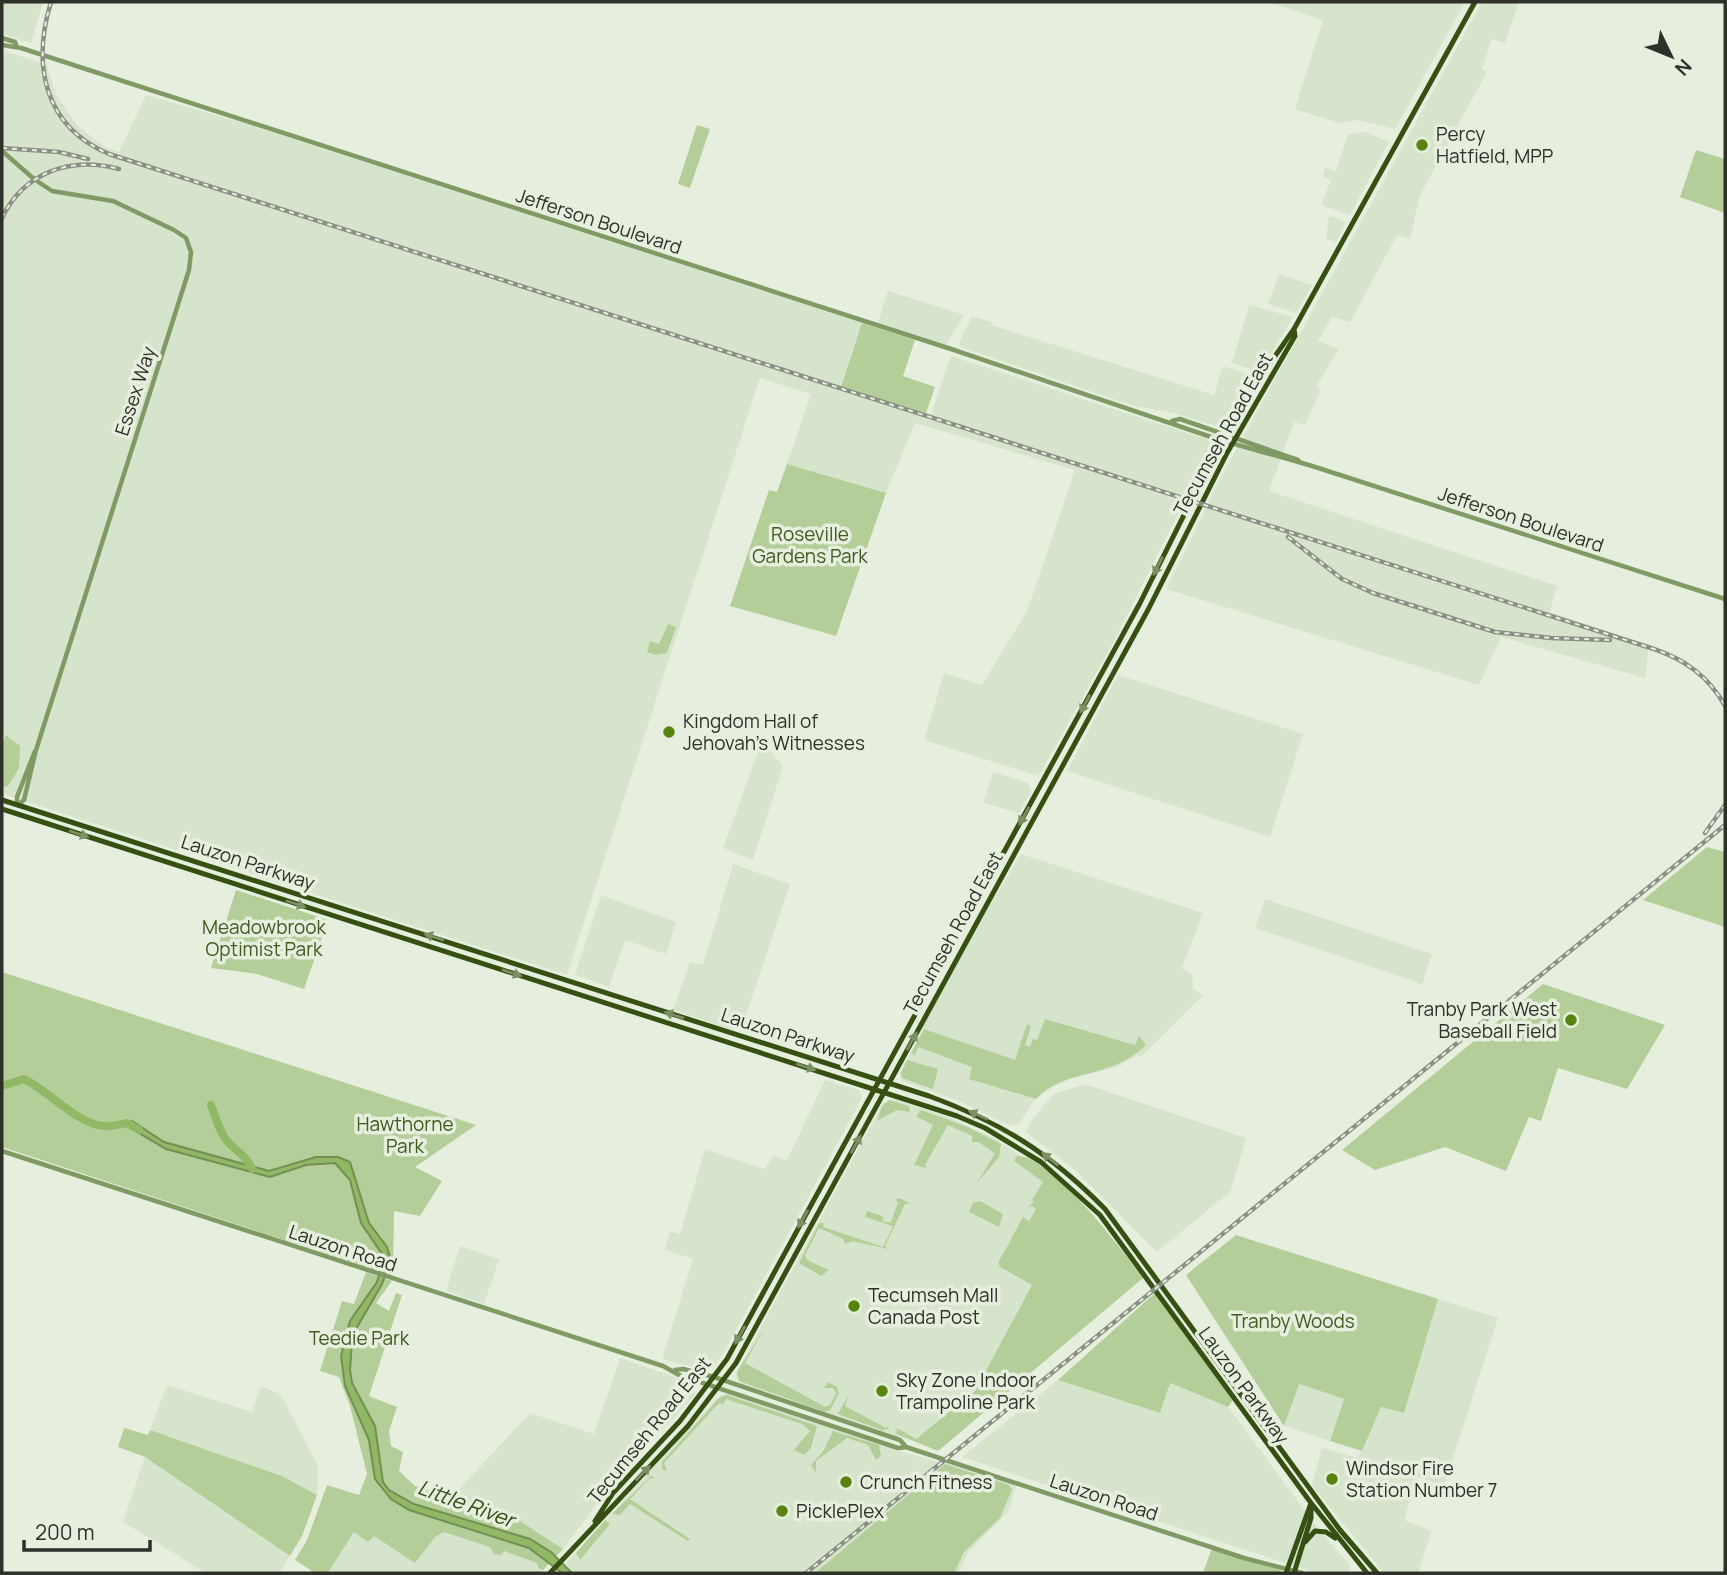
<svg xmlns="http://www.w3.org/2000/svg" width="1727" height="1575" font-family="Manrope,sans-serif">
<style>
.built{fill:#d7e4cc}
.green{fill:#b4ce9a}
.water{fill:#91b865;stroke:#739053;stroke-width:2}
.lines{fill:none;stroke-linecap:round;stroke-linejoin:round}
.river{stroke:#91b865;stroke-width:8}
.minor{stroke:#809a65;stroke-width:4.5}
.major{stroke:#365013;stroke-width:5}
.rail-casing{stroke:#8a9084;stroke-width:4.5}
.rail{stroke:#e6efdd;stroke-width:2;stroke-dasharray:5;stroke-linecap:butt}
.oneway{fill:#7c9064}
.poi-dot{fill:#58830f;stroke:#e6efdd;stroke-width:2.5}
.labels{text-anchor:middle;stroke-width:7;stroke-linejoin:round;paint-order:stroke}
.poi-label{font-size:19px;fill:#2d312a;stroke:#e6efdd;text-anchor:start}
.street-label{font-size:19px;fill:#2d312a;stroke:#e6efdd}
.park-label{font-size:19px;fill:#415b21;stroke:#e6efdd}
.water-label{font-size:21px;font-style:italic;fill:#334c11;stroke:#e6efdd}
</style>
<rect width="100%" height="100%" fill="#e6efdd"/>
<path class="built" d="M2,2h41l-12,41 -29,-9z
M1267,2h198l-70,127 -37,-9 -19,3 -44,-14 28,-89z
M1482,2h37l-14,41 -13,-4 -10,30 5,3 -67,123 -10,44 -13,-4 -47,87 -18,-5 -14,24 21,8 -22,36 3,7 -15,33 -11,-3 -25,69 288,95 -7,26 99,33 -4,33 -144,-41 -22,48 -313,-96 55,-112z
M2,50l45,15 9,30 22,31 27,21 14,5 27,-57 111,32 605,196 -20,64 89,28 20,-59 258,84 4,11 -25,43 -75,149 -72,129 -6,3 -111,-35 20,-67 38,12 45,-74 48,-141 -160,-47 -29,70 -99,-29 24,-70 -51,-16 -193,597 -565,-181z
M1364,132l25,10 -39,73 -29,-10 10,-25 -8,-3 2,-9 11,3 12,-37z
M1329,216l17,6 -10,20 -10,-3z
M1279,274l33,11 -16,28 -28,-9z
M888,291l61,19 15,5 -18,30 -68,-22z
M1249,305l44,12 -33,55 -28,-9z
M972,316l20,6 -1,3 223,70 9,-29 33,11 -28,47 -6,4 -48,-15 -40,-7 -174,-59 -1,-4z
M1118,675l185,59 -33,103 -203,-66z
M762,741l21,25 -30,94 -30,-12z
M993,772l35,11 3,8 -12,22 -36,-10z
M1021,854l182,59 -21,55 10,6 1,14 10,7 -62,62 -4,-2 -17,11 -49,13 -22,10 -16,13 -13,21 -10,3 -49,-24 -59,-21 -2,-8 23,-44 -6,-2z
M733,864l57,20 -48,143 -9,3 -60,-20 17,-48 13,3z
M601,895l75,27 -10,32 -41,-14 -16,47 -34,-12z
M1265,899l167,55 -10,30 -167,-56z
M825,1080l34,10 3,7 -2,5 -131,241 -15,24 -6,4 -46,-12 31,-100 -28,-9 5,-19 10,3 25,-85 60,20 8,-13 14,4z
M1085,1084l161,54 -15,53 -74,61 -81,-81 -50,-39 7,-14 21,-24z
M894,1099l54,18 48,22 24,16 -5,7 28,20 -11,24 5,3 -8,12 -6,-3 -25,45 2,4 32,18 -57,106 -59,48 -18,-10 -2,5 4,4 -160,-55 -5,-8 148,-272z
M460,1246l39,13 -15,45 -38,-13z
M1438,1299l60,19 -54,168 -27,-9 -13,43 28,11 -14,42h-34l-72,-87 10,-38 36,10 23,-51 23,5z
M620,1358l74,26 1,11 -83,89 -49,65 -46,-30 -66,-21 79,-85 64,21z
M1058,1380l101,33 10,-30 59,24 95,128 27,30 -1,8h-33l-354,-116z
M1298,1384l46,15 -14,42 -46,-15z
M167,1385l85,27 9,-26 16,7 7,7 34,66 -1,29 -35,-19 -132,-46z
M727,1393l169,57 49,14 3,-3 69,22 -9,29 -39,39 -11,22h-386l-6,-10 151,-165z
M145,1457l145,99 -11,17h-73l-83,-51z
M365,1506l170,55 11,6 -5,6h-216z"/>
<path class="green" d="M697,125l13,4 -20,59 -12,-4z
M1696,150l29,9v54l-45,-16z
M862,323l53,17 -12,36 32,11 -9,26 -85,-26z
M787,464l99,29 -50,143 -106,-30 39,-116 8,2z
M668,624l8,3 -9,26 -11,2 -9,-3 3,-11 9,3z
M6,735l14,11 -1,22 -11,18 -6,1v-41z
M1707,847l18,5v75l-82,-27z
M236,890l92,30 -24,69 -47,-15 -46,-6z
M2,972l474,153 -61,42 27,14 -22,35 -26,-5 -1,65 -391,-129z
M1543,984l122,41 -38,64 -69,-21 -17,53 -12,-4 -23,54 -61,-24 -70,23 -33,-20z
M1045,1019l90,26 4,-9 7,9c-37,36 -81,22 -110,54l-67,-20 3,-12 -54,-20 -3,8 -4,-2 13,-24 91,31 12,-36 4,2 -6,19 5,2 3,-8 4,1z
M907,1060l31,9 -5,20 -31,-11 -1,-5z
M889,1100l20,6 1,6 -13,-2 -20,11 5,-15z
M921,1110l47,17 33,17 -2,13 -22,26 18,-30 -17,-11h-6v-6l-24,-11 -23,40 2,3 -13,-3 19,-40 -17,-9z
M1017,1156c33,-2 107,96 126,122l-205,173 -42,-17 1,-6 19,11 59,-48 57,-106 -32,-18 -2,-4 25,-46 6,4 7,-12 -4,-3 -5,2 7,-6 -2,-2 11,-18 -29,-21z
M899,1198l11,5 -5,1 -20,42 3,3 -35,-8 -8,3 -2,-5 -24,-11 -14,27 2,5 22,10 -8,6 -22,-13 20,-40h5l-1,4 60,20 10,-21 -28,-9 2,-6 15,5 2,6h7l7,-20 -3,-2z
M980,1201l23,13 -4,13 -30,-15 4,-9z
M1236,1235l202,64 -34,114 -23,-6 -19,44 -32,-10 14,-42 -45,-15 -15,42 -98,-151z
M366,1272l26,9 -16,22 13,8 7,-18 6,2 -33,101 28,11 -8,24 2,15 12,6 -4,19 16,15 102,33 46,30 -20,21 -5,-2 -1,-5 -33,-12 -3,4 -7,-1 -4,-7 -46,-15 -9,5 -20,26 -41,-27 -6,6 -14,-10 -25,39 2,2h-16l-20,-13 12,-20 20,-55 32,10 8,-21 -17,-68 -11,-29 -19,-6 22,-70 12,3z
M1155,1293l78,107 -5,7 -58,-24 -10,30 -102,-33z
M762,1332l3,1h-3l-17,30 80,44 5,-2 6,-11 -3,-6h-9l4,-6 9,5 2,6 -9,17 -5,2 -86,-31 -2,-9z
M849,1394l-4,12 41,22 3,-3 -1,4 -6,1 -44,-16z
M727,1395l90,31 -6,22 -7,7 -10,-5 16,-19 -8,-7 -76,-25 -3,5 -4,-1 -55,60 3,8 -5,-2v-7l58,-65z
M124,1428l24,7 2,-5 132,46 35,19 -15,41 -12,20 -145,-99 -27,-10z
M833,1431l46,14 2,11 -5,4 -8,-15 -21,-7 -31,23v12l-5,-8 13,-15z
M945,1464l64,21 3,5 -12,28 -36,34 -10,21h-139z
M651,1476l3,2 -5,1 -19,20 60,40 -2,2 -58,-37 -10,11 -8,-1z
M605,1520l5,4 -30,36 -4,-7z
M1212,1548l69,21 -1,4h-77z"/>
<path class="water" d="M132,1121l32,21 105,29 47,-14h22l12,5 19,61 18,24 4,14 -9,23 -26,45 -4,13 -2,28 2,13 23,43 8,56 6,8 25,14 116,35 21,13 21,21h-10l-33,-25 -120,-38 -18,-11 -16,-20 -6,-39 -24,-54 -4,-30 9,-35 27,-39 7,-25 -23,-34 -11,-43 -15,-17 -29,2 -36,12 -104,-28 -37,-22z"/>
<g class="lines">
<path class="river" d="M2,1086l22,-7c24,11 55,47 81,47 7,1 15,-2 22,-3l12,7
M211,1105c5,12 8,28 18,38 9,10 17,12 23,26"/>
<path class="minor" d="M2,38l13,4 2,5
M2,45l19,3 930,301 266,90 92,26 416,134
M2,151l32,28 18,12 61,10 61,29 12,8 5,14 -2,18 -153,480 -12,50 -6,5
M1172,421l8,-2 118,41
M17,804v-7l18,-46
M2,1151l661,215 16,9 219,73 8,-1 338,111 58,15
M675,1370l8,-1 31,8 186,63 6,7"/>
<path class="major" d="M2,800l927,296c73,27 121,57 176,113l235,321 37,43
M2,809l955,307 28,12 56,34 59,53 211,288 56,70
M595,1521l18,-28 67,-72 47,-62 413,-756 59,-118 56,-100 39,-56 181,-327
M1305,1542l10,-11 11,1 9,6
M550,1573l138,-147 48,-63 413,-755 78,-155 68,-117 -1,-7
M1286,1573l25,-70
M1294,1573l17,-55v-15"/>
<g class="rail-casing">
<path id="rail" d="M51,2c-19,62 -8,124 58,152l1545,495c32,11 55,28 71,57
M2,148l57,4 29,7
M2,218c22,-46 69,-62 117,-49
M1288,537l54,42 31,14 122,39 56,6 59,2
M1705,833l20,-28
M806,1573l919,-748"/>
</g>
<use href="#rail" class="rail"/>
</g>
<defs><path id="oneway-solid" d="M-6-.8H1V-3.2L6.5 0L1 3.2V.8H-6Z" transform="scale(1.75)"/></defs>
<g class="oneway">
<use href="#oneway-solid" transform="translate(1158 566) rotate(117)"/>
<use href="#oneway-solid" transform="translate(1085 704) rotate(118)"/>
<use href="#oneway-solid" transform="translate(1024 816) rotate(119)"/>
<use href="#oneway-solid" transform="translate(79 834) rotate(18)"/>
<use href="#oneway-solid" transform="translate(296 904) rotate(18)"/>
<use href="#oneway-solid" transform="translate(434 937) rotate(-162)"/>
<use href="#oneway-solid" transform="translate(512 973) rotate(18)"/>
<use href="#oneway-solid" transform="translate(674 1015) rotate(-162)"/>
<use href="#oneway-solid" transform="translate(912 1041) rotate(-61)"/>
<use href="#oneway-solid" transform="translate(806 1067) rotate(18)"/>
<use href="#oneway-solid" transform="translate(978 1115) rotate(-156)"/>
<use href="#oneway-solid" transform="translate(856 1144) rotate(-61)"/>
<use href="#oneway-solid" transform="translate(1050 1159) rotate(-142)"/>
<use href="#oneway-solid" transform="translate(803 1219) rotate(119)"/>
<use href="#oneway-solid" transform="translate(740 1335) rotate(119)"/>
<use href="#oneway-solid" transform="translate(643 1473) rotate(-46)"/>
</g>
<g class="poi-dot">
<circle cx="1422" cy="145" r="7"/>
<circle cx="669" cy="732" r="7"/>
<circle cx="1571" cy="1020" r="7"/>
<circle cx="854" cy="1306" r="7"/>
<circle cx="882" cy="1391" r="7"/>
<circle cx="1332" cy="1479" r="7"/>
<circle cx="846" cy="1482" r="7"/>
<circle cx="782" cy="1511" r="7"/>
</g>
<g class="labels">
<g class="poi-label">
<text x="1436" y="141">Percy<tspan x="1436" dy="22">Hatfield, MPP</tspan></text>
<text x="683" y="728">Kingdom Hall of<tspan x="683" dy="22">Jehovah's Witnesses</tspan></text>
<text x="1557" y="1016" text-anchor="end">Tranby Park West<tspan x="1557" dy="22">Baseball Field</tspan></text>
<text x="868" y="1302">Tecumseh Mall<tspan x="868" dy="22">Canada Post</tspan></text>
<text x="896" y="1387">Sky Zone Indoor<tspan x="896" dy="22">Trampoline Park</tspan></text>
<text x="1346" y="1475">Windsor Fire<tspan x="1346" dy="22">Station Number 7</tspan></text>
<text x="860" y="1489">Crunch Fitness</text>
<text x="796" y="1518">PicklePlex</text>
</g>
<g class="street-label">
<text transform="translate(599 221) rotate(18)" y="7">Jefferson Boulevard</text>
<text transform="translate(135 391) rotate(-72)" y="7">Essex Way</text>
<text transform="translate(1223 434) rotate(-61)" y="7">Tecumseh Road East</text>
<text transform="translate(1521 519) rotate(18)" y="7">Jefferson Boulevard</text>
<text transform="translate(248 862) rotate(18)" y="7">Lauzon Parkway</text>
<text transform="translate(953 933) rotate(-61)" y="7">Tecumseh Road East</text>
<text transform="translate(788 1035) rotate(18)" y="7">Lauzon Parkway</text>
<text transform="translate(343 1248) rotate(18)" y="7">Lauzon Road</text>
<text transform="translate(1244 1385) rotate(54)" y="7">Lauzon Parkway</text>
<text transform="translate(649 1430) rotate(-51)" y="7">Tecumseh Road East</text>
<text transform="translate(1104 1497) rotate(18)" y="7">Lauzon Road</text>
</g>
<g class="park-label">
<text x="810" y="541">Roseville<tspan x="810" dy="22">Gardens Park</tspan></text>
<text x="264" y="934">Meadowbrook<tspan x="264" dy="22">Optimist Park</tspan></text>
<text x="405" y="1131">Hawthorne<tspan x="405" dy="22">Park</tspan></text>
<text x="1293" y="1328">Tranby Woods</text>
<text x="359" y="1345">Teedie Park</text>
</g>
<g class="water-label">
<text transform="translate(466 1504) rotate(20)" y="7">Little River</text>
</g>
</g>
<rect width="1727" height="1575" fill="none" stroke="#2d312a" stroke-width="7"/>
<g transform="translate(1671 56) rotate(133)" stroke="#e6efdd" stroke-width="5" paint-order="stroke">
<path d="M0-5L12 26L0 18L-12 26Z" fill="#2d312a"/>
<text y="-10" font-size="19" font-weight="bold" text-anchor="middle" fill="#2d312a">N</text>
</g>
<path d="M24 1540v10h126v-10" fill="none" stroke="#2d312a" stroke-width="3.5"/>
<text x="35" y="1540" font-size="21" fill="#2d312a" stroke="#e6efdd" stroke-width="5" paint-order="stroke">200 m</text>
</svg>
